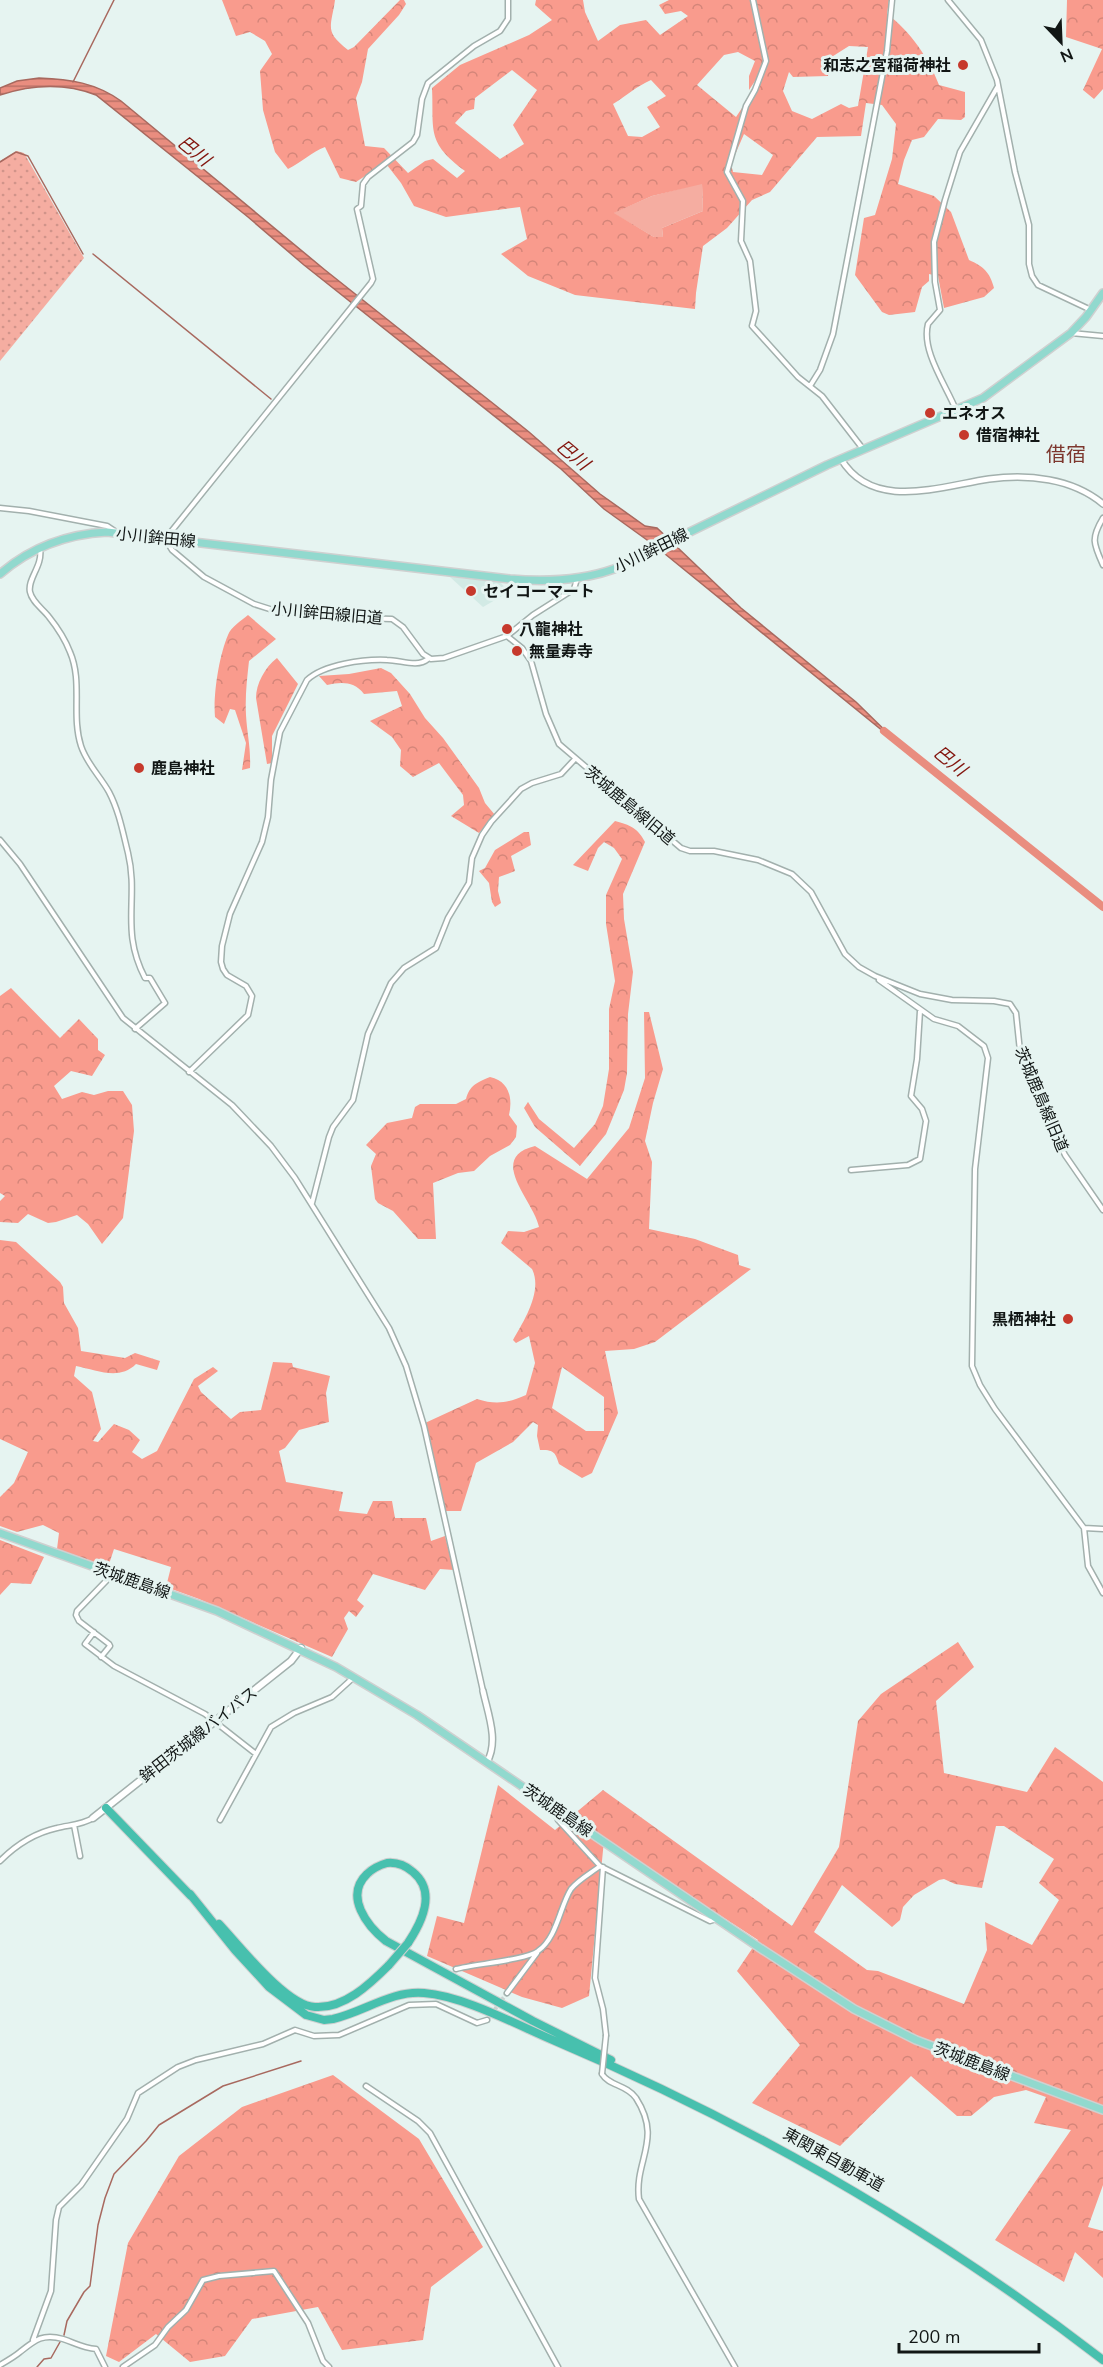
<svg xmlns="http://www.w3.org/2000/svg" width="1103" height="2367" font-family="'Nunito Sans','Noto Sans JP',sans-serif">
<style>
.built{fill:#d2eae5}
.grass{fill:#f5ada1}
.forest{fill:url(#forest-crowns);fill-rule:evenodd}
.park{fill:url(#park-dots)}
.water{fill:url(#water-rules);stroke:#a8695f;stroke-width:1.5}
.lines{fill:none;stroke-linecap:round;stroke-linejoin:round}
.stream{stroke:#a8695f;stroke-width:1.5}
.river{stroke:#e98d7f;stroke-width:8}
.minor-tunnel{stroke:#c6d3d0;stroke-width:4;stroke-dasharray:4 2;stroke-linecap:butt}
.minor-casing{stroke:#a2b0ad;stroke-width:7}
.tertiary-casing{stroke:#a2b0ad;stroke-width:8}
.secondary-casing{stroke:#a2b0ad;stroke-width:9}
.primary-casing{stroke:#cfd0d0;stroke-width:10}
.motorway-casing{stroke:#cfd0d0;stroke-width:10}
.minor{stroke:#fff;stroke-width:4}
.tertiary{stroke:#fff;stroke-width:5}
.secondary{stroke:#fff;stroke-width:6}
.primary{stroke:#91d9ce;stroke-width:7}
.motorway{stroke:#47c0ae;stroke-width:8}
.minor-bridge-casing{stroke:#a2b0ad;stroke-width:7;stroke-linecap:butt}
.motorway-bridge-casing{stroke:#cfd0d0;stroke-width:10;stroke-linecap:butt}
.minor-bridge{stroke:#fff;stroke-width:4}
.motorway-bridge{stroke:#47c0ae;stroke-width:8}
.poi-dot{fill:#c6392c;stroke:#e6f4f1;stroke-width:2}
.labels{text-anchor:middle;stroke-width:6;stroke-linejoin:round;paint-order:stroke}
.poi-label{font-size:16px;font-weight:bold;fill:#111615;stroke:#e6f4f1;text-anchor:start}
.street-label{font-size:16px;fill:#111615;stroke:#e6f4f1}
.water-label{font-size:18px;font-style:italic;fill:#82140d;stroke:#e6f4f1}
.quarter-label{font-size:20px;fill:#7d372e;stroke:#e6f4f1}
</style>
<defs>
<pattern id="forest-crowns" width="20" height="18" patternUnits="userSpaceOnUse" patternTransform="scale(1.5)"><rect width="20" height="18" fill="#f99b8d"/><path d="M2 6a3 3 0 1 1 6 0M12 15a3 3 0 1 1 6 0" fill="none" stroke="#d48579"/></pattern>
<pattern id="park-dots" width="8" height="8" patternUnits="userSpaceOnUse" patternTransform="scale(1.5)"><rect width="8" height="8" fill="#f5ada1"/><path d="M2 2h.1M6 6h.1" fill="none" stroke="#d1948a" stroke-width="1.8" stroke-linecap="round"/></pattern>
<pattern id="water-rules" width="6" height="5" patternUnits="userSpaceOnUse" patternTransform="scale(1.5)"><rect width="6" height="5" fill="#e98d7f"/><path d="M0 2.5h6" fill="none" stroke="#bb7267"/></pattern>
</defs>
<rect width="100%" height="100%" fill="#e6f4f1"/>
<path class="built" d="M450,577l50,5 9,10 -26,15z"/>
<path class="grass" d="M702,183l1,28 -41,17 1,9h-9l-41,-24 39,-17z"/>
<path class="forest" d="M222,0h113c-4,28 -11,31 13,50l6,-3 46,-47h4l2,4 -7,11 -31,34 -6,33 -6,16 9,48 19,2 24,25 17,-12 8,-2 24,19 8,-7c-39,-29 -31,-40 -33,-83l28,-23 69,-30 23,-15 -17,-15 1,-5h47l2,12 13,29 22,-16 26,-5 14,15 28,-19 -7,-5 -16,3 -6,-9 10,-5h220l-2,14c23,17 42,44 52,71l26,7v25l-4,3 -23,-1 -14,18 -12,3 -8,20 -6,24 36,12 17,16 18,48c14,6 21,12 25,28l-10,9 -40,11 -6,-32 -9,-2v7l-7,6 -7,25 -26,3 -7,-3 -27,-37 9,-57 11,-3 17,-56 4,-35 -14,-19 -16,-2 -5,33 -44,1 -47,55 -18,8 -25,28 -24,18 -7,47 -1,16 -120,-14 -47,-19 -27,-22 26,-15 -7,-32 -74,10 -32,-11 -13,-23 -14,-18 -10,3 -21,14 -16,-4 -15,-31c-13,5 -23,15 -37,22l-13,-17 -12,-42 -3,-39 12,-17 -7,-13 -15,-9 -14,4zM849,46l19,1 -10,59 -9,2 -8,-4 -29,15 -20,-8 -9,-20 6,-19 4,5 35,-1 2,-18zM738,52l17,9 -6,15v14l6,-9 3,3 -22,33 -39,-32 27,-30zM512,70l25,20 -24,35 11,19 -24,15 -45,-36 11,-12 8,-2 1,-11zM651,80l15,16 -19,11 13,20 -18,10 -14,-1 -15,-32c13,-8 24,-18 38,-24zM744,134l29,21 -11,20 -29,-3 -2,-8zM702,184l1,27 -41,17 1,9h-9l-40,-24 38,-17z
M1067,0h36v89l-9,10 -11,-9 19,-41 -36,-12z
M248,615l28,24 -27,22c-2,18 -4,35 -3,54 1,18 5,34 4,53l-8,2 4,-27 -11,-33 -5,-1 -6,15 -9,-7c-2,-22 4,-61 13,-82 3,-8 13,-14 20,-20z
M277,658l21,26 -26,52v27l-5,1 -11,-66c0,-14 9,-31 21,-40z
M381,668l10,5 19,21 15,24 18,20 36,50 6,15 10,12 -16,18 -28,-17 13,-11 -1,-10 -24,-32 -26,14 -13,-11 1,-16 -9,-13 -22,-16 32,-15 -5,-15 -33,3c-10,-13 -23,-12 -37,-9l-8,-9 30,-2z
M615,821c15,4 23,7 30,21l-22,52 1,25 9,53 -5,42 -1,59 -3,17 -18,44 -26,32 -45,-39 -11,-19 4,-6 11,17 35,29 21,-24 8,-18 6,-37v-60l6,-28 -9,-57v-29l16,-36 -8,-11 -10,-6 -6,6 -10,23 -15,-6z
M524,832h5l2,13 -20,11 4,15 -16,6 -1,14 3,12 -6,4 -3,-5 -3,-19 -10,-12 6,-3 10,-18z
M11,988l49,50 19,-19 19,20v11l7,5 -13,21 -21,-5 -17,15 8,13 20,-7 12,3 14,-4h15l9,14 2,26 -11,87 -21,26 -14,-20 -11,-9 -21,7 -8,1 -20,-9 -10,9 -18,-1v-21l5,-5 -5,-3v-197z
M644,1012h5l14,57 -10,34 -8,38 7,21 -3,67 46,10 43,16 1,10 12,4 -96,73 -21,7 -29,2 13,62 -26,60 -10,5 -23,-14c-4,-13 -6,-14 -19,-14l-3,-14 1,-11 -5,-3 -20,20 -37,21 -15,48h-17l-19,-88 52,-24c19,6 31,4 49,-4l9,-32 -6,-27 -13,7 -3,-3c11,-19 30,-49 19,-71l-31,-26 7,-12 16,1 15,-5c-5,-26 -53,-69 -4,-81l52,33 42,-51 16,-50zM562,1367l42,30v34h-18l-34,-23z
M490,1077c19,4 23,21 19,38l8,11 -1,11 -6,8 -20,11 -16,15 -16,2 -25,10 3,56h-18l-25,-28 -15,-8 -3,-4 -4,-33 5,-12 -10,-9 21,-22 25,-5 3,-11 5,-3h36l10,-5c4,-14 10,-16 24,-22z
M0,1240l16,2 44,40 3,5 1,16 14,25 3,23 44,7 10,-5 25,8 -3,9 -21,-6c-17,17 -39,6 -60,2l-2,10 18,16 9,37 -8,12 5,1 16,-18 15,6 11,10 -8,12 10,7 15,-8 37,-72 19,-12 5,4 -20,15 3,6 30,27 9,-7 21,-2 12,-48 19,1 1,4 37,9 -4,17 3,29 -30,8 -14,18 -6,3 7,31 57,10 -4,19 28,3 6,-13h19l3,17h31l5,23 14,-5 9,34 -14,-1 -15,21 -52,-16 -16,26 7,6 -8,11 -7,-6 -5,7 4,11 -16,28 -133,-58 -33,-12 5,-20 -57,-18 -6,18 -51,-18 2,-16 -16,-8 -26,7 -17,-6v-29l14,-14 14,-31 -28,-13z
M0,1540l44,17 -13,27 -20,-1 -11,12z
M958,1642l16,25 -38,34 8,72 83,19 28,-45 48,35v403l-15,42 15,4v47l-28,-26 -11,30 -69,-42 76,-110 -37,-7 12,-26 -20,-7 -32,7 -23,19h-14l-46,-40 -71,70 -88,-43 48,-58 -63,-74 21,-31 -154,-100 -15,156 -27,12 -40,-11 -95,-41 10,-40 27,7 34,-138 57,45 48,-40 189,136 47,-79 19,-126 23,-27zM996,1826h8l50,33 -15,24 20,17 -27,45 -47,-23 2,28 -23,54 -86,-33 -11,-1 -53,-38 28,-47 50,42 8,-7 3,-13 11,-12 25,-15 5,-1 11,5 27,4z
M333,2075l86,64 64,108 -52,40 -8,53 -81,10 -24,-43 -66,12 -27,37 -35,6 -34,-28 -37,28 -13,-6 22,-113 51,-87 63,-49z"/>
<path class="park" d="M17,151l7,2 60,105 -84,103v-200z"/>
<path class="water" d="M39,78c31,1 57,5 82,23l204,169 204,162 71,62 45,32 12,2 84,80 115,94 44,43 -246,-200 -50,-36 -43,-40 -257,-204 -56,-48 -152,-122c-31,-12 -65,-10 -96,0v-7l17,-7z"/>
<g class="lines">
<path class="stream" d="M73,82l41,-82
M0,162l16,-10 12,4 55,98
M93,254l178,145
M64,2335l3,-14 17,-29 6,-6 8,-61 7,-27 9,-24 32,-33 13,-16 64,-39 78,-25
M37,2367l7,-8 7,-1 9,-16"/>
<path class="river" d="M884,731l219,176"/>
<path class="minor-tunnel" d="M487,2020l20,-27"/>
<g class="minor-casing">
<path id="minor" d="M508,0v19l-8,12 -26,15 -46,37 -6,16 -5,36 -4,7 -45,35 -5,7 -2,22 -4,3 16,70 -2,4 -201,250 -3,9 5,8 32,27 50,27 22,7 51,6 65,2 11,8 20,27 8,5 13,-1 63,-22 26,-21 41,-26 3,-10
M753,0l13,61 -11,29 -9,16 -19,66 16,29 -2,40 9,20 6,50 -4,15 46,51 24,19 41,53
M948,0l33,40 16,40 18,92 14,53v39l3,12 6,9 53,25
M1071,333l32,3
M810,386l10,-16 13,-36 54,-283 5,-51
M956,410c-10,-25 -35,-59 -28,-86l12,-14 -5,-28 -1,-40 11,-42 15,-48 38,-66
M0,508l29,3 78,15 9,6
M1103,518c-12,20 -10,25 0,47
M40,549c3,17 -13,30 -10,43 2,10 13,17 19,25 8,10 16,22 21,35 13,30 1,63 11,94 6,18 19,30 28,46 10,19 14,41 19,61 11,46 -8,77 17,125h5l15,25 -30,26
M507,636l15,12 9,13 15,53 13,30 122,104 9,3h24l44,9 34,14 19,18 34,62 14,13 16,9 45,18 32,6 42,1 16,3 6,9 4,38 20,51 25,53 38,55
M0,840l20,24 103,154 109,87 39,41 24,32 94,150 17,38 18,60 59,265
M879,980l55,39 24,7 26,20 4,12 -13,111 -3,197 8,19 15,24 89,119 4,38 15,27
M189,1072l59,-57 4,-19 -6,-10 -19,-11 -4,-6 -2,-7 1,-16 8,-32 32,-72 6,-25 3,-37 9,-48 27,-52c17,-16 57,-21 80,-20 14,0 30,8 41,-1
M851,1170l57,-5 12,-6 6,-38 -4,-12 -11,-13 6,-37 3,-48
M312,1203l17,-66 4,-10 20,-27 15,-66 23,-51 13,-15 32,-20 12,-30 21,-35 3,-25 10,-23 9,-13 30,-33 11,-6 29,-9 14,-15
M1084,1528l19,1
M94,1632l-9,12 29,22 91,48 51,40
M101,1657l9,-11 -1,-2 -30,-23 -3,-6 1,-4 30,-31 3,-8
M557,1810l-1,5 2,5 42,46 110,55 6,-2
M220,1820l51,-93 23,-14 38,-16 22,-20
M74,1825l6,31
M0,1861c16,-16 34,-28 57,-33 12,-3 25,-3 36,-10
M603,1867l-8,111 8,31 3,26
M456,1969c19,-5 70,-9 82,-18 19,-13 22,-45 33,-62 7,-9 20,-16 29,-23
M507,1993l30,-40
M602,2074c7,12 24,10 34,24 27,42 -2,62 3,101l96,168
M366,2086l52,35 12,12 128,234
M33,2340l18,-49 5,-71 3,-13 22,-22 46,-66 11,-26 40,-26 18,-7 67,-16 32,-14 19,6 25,-1 70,-30 27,-1 41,19 10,-3
M0,2365c7,-4 14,-8 20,-13 15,-12 23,-19 43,-13 12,4 20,9 33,10l9,18
M123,2367l32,-22 13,-18 18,-17 17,-30 16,-4 55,-5 34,52 15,38 6,6"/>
</g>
<g class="tertiary-casing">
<path id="tertiary" d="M841,459c32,53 100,27 148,20 39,-5 83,-1 114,25
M483,1691c5,23 16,50 4,71"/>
</g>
<g class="secondary-casing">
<path id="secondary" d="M93,1818l198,-157 10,-13"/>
</g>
<g class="primary-casing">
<path id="primary" d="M0,574c30,-26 67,-40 107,-42l403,47c36,3 70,2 104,-10l213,-104 156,-67 88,-65 15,-16 17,-24
M0,1533l217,78 119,56 81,48 346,235 91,59 62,31 187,70"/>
</g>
<g class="motorway-casing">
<path id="motorway" d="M106,1808l85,88
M190,1894l45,56 34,37 37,28 18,5 9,-1c31,-7 59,-29 91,-26 40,3 93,32 131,48 198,84 378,188 548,319
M219,1924c20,21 67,82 96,83 29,2 55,-23 74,-42
M408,1943c14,-21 29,-51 5,-71 -7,-6 -16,-10 -26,-9 -7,2 -15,6 -20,11 -23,22 0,52 19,67l147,80 78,39"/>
</g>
<use href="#minor" class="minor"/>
<use href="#tertiary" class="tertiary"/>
<use href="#secondary" class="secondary"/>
<use href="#primary" class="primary"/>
<use href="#motorway" class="motorway"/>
<g class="minor-bridge-casing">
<path id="minor-bridge" d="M602,2074l4,-39"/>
</g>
<g class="motorway-bridge-casing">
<path id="motorway-bridge" d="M389,1965l19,-22"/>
</g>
<use href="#minor-bridge" class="minor-bridge"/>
<use href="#motorway-bridge" class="motorway-bridge"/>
</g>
<g class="poi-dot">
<circle cx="963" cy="65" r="6"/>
<circle cx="930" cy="413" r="6"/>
<circle cx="964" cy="435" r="6"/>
<circle cx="471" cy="591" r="6"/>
<circle cx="507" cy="629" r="6"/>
<circle cx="517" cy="651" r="6"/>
<circle cx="139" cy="768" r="6"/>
<circle cx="1068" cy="1319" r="6"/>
</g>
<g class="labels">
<g class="poi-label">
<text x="951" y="71" text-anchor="end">和志之宮稲荷神社</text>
<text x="942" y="419">エネオス</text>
<text x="976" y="441">借宿神社</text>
<text x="483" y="597">セイコーマート</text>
<text x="519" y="635">八龍神社</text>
<text x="529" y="657">無量寿寺</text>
<text x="151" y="774">鹿島神社</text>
<text x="1056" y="1325" text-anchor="end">黒栖神社</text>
</g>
<g class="street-label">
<text transform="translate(156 537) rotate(6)" y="6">小川鉾田線</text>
<text transform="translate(651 550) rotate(-26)" y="6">小川鉾田線</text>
<text transform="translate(327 613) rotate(5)" y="6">小川鉾田線旧道</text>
<text transform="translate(630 805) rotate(40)" y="6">茨城鹿島線旧道</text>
<text transform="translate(1042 1099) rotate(67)" y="6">茨城鹿島線旧道</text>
<text transform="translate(132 1580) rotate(19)" y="6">茨城鹿島線</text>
<text transform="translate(198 1734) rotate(-38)" y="6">鉾田茨城線バイパス</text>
<text transform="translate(558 1810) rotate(34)" y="6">茨城鹿島線</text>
<text transform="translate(972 2061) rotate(21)" y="6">茨城鹿島線</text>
<text transform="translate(834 2159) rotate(29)" y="6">東関東自動車道</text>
</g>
<g class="water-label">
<text transform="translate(194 151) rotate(39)" y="6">巴川</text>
<text transform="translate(573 455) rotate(40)" y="6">巴川</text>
<text transform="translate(950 761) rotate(39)" y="6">巴川</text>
</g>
<g class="quarter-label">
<text x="1066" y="461">借宿</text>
</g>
</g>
<g transform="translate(1061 42) rotate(157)" stroke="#e6f4f1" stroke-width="4.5" paint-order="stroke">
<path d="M0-4.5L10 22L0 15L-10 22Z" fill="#111615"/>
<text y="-9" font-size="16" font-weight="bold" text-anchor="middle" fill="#111615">N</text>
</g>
<path d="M899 2343v9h140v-9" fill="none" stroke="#111615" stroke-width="3"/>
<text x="908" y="2343" font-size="18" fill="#111615" stroke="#e6f4f1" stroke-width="4.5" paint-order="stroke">200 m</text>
</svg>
